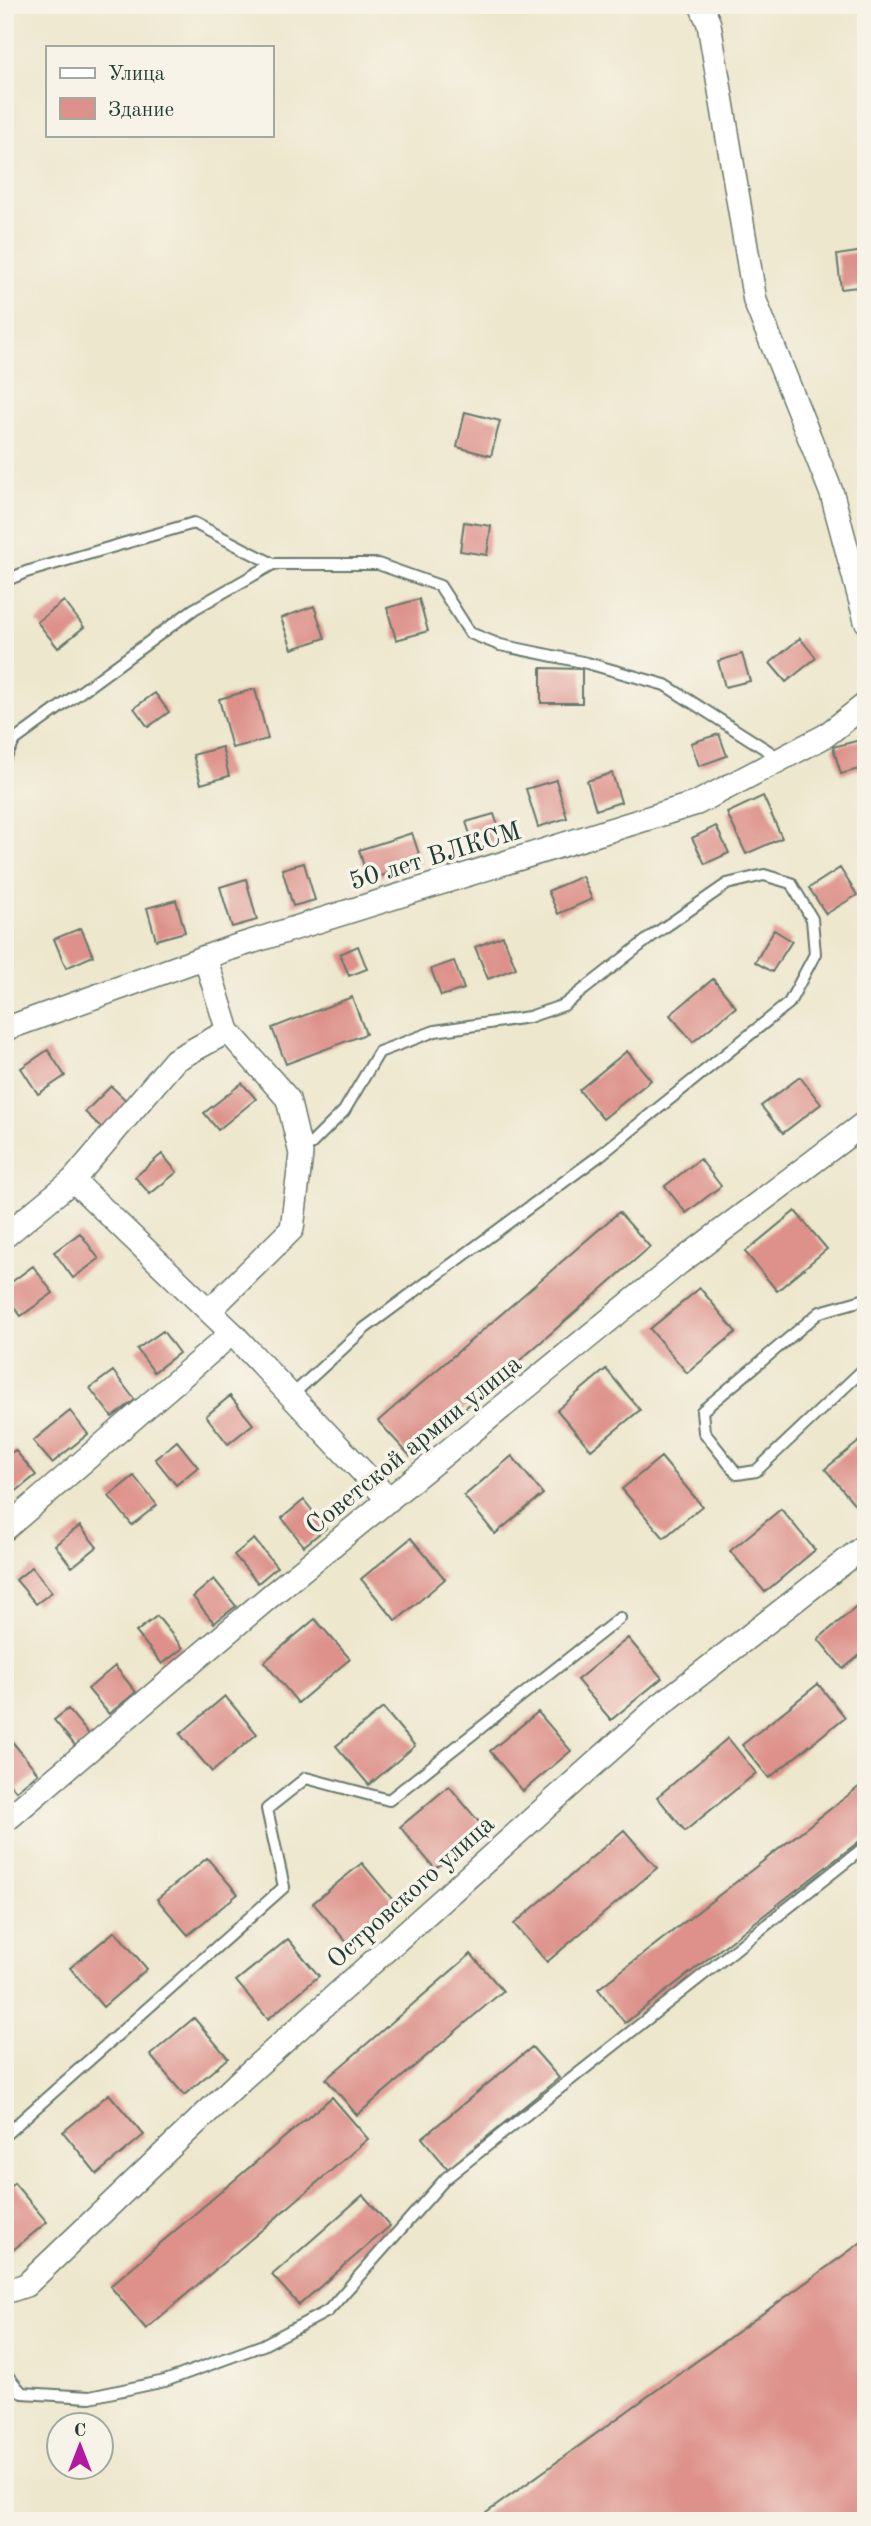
<svg xmlns="http://www.w3.org/2000/svg" width="871" height="2526" font-family="'Old Standard TT',serif">
<style>
.building{fill:#dd918a}
.lines{fill:none;stroke-linecap:round;stroke-linejoin:round}
.lane-casing{stroke:#67786a;stroke-width:14}
.street-casing{stroke:#67786a;stroke-width:26}
.lane{stroke:#fff;stroke-width:10}
.street{stroke:#fff;stroke-width:23}
.labels{text-anchor:middle;stroke-width:7;stroke-linejoin:round;paint-order:stroke}
.street-label{font-size:26px;fill:#1f3d34;stroke:#f7f3e8}
</style>
<rect width="100%" height="100%" fill="#f7f3e8"/>
<filter id="ink" filterUnits="userSpaceOnUse"><feTurbulence type="fractalNoise" baseFrequency=".0143" numOctaves="2"/><feDisplacementMap in="SourceGraphic" scale="14" xChannelSelector="R" yChannelSelector="G"/><feConvolveMatrix kernelMatrix="1 2 1 2 8 2 1 2 1" color-interpolation-filters="sRGB"/></filter>
<filter id="wash" filterUnits="userSpaceOnUse"><feTurbulence type="fractalNoise" baseFrequency=".00686" numOctaves="4" result="noise"/><feDisplacementMap in="SourceGraphic" scale="28" xChannelSelector="R" yChannelSelector="G"/><feGaussianBlur stdDeviation="1.57" result="paint"/><feColorMatrix in="noise" values="0 0 0 0 0 0 0 0 0 0 0 0 0 0 0 0 0 1.4 0 .05"/><feComposite in="paint" operator="in"/></filter>
<g filter="url(#wash)">
<rect width="100%" height="100%" fill="#ede7cd"/>
<g id="blocks">
<path class="building" d="M864,251l2,35 -25,3 -4,-34z
M465,412l35,9 -9,35 -34,-9z
M464,522l27,4 -4,29 -27,-4z
M419,599l9,32 -32,9 -9,-32z
M64,601l20,26 -26,21 -21,-26z
M314,606l11,32 -33,11 -11,-31z
M800,638l16,20 -30,24 -16,-19z
M742,654l8,27 -25,6 -7,-26z
M541,668l41,1v34h-41z
M255,689l13,50 -36,9 -13,-49z
M155,693l14,19 -21,15 -14,-19z
M719,734l8,22 -28,10 -8,-23z
M864,739l2,28 -25,7 -8,-27z
M222,747l7,29 -28,8 -8,-29z
M612,773l9,29 -25,8 -9,-29z
M556,780l11,38 -29,9 -12,-38z
M763,796l19,42 -36,16 -19,-41z
M494,814l9,27 -28,8 -9,-27z
M716,826l13,27 -24,11 -13,-26z
M412,833l10,30 -54,17 -9,-30z
M304,863l11,37 -22,6 -11,-37z
M840,868l17,27 -31,19 -17,-26z
M582,876l10,23 -34,15 -10,-23z
M246,879l11,41 -25,7 -12,-40z
M176,900l9,32 -29,8 -9,-32z
M81,928l12,28 -27,12 -12,-29z
M774,930l18,11 -20,31 -17,-10z
M503,936l13,32 -28,11 -13,-32z
M358,946l9,23 -18,7 -9,-22z
M454,961l10,28 -23,7 -10,-27z
M713,979l23,28 -43,35 -23,-27z
M352,997l14,37 -80,30 -14,-36z
M48,1050l17,26 -27,18 -17,-26z
M627,1051l24,29 -48,39 -24,-29z
M800,1077l21,27 -38,29 -22,-27z
M242,1083l14,16 -38,31 -14,-17z
M111,1086l20,19 -26,26 -20,-19z
M162,1154l15,18 -27,22 -15,-17z
M700,1159l21,27 -35,27 -21,-27z
M795,1211l32,38 -50,42 -32,-39z
M619,1212l31,35 -240,209 -32,-35z
M80,1233l19,26 -26,19 -19,-26z
M33,1266l20,27 -32,23 -16,-21v-8z
M700,1288l36,44 -49,41 -37,-44z
M163,1331l16,22 -25,19 -17,-23z
M606,1369l34,41 -49,40 -34,-40z
M113,1371l22,29 -23,17 -22,-29z
M230,1396l23,28 -25,20 -22,-28z
M70,1411l18,23 -36,29 -19,-22z
M866,1436v64l-9,7 -32,-38z
M177,1441l21,26 -22,18 -21,-26z
M15,1450l21,25 -27,22 -4,-5v-34z
M512,1456l31,38 -48,40 -31,-38z
M661,1457l41,49 -38,32 -42,-49z
M134,1476l23,29 -25,20 -23,-29z
M304,1500l22,28 -22,18 -22,-28z
M781,1509l34,41 -50,42 -35,-41z
M80,1526l17,21 -25,20 -17,-22z
M411,1538l34,41 -49,42 -35,-42z
M254,1539l23,28 -19,16 -24,-28z
M32,1567l20,25 -16,12 -20,-24z
M214,1579l22,27 -22,17 -21,-26z
M866,1599v51l-23,19 -25,-30z
M157,1616l26,32 -21,16 -26,-32z
M315,1619l35,40 -52,44 -34,-41z
M628,1638l34,40 -51,42 -34,-40z
M115,1666l21,26 -27,22 -21,-25z
M818,1684l27,33 -76,61 -27,-33z
M225,1696l32,38 -45,38 -32,-38z
M383,1708l32,38 -46,39 -33,-39z
M68,1709l24,29 -14,11 -24,-29z
M538,1712l33,39 -48,40 -33,-40z
M728,1738l28,35 -71,58 -28,-34z
M10,1739l28,34 -22,18 -11,-13v-35z
M449,1786l35,42 -49,41 -35,-42z
M860,1786l6,7v43l-241,187 -27,-34z
M624,1830l33,38 -110,94 -33,-38z
M207,1858l31,36 -50,41 -31,-36z
M362,1863l35,42 -48,40 -36,-42z
M115,1931l32,38 -44,38 -33,-39z
M288,1939l31,37 -51,43 -32,-38z
M471,1954l32,37 -146,124 -31,-36z
M194,2018l34,40 -44,37 -34,-40z
M532,2047l27,31 -111,91 -26,-31z
M109,2094l35,41 -47,39 -34,-42z
M332,2097l36,42 -222,190 -36,-43z
M14,2183l33,39 -40,33 -2,-64z
M363,2195l27,31 -91,79 -27,-30z
M866,2239v282h-391z"/>
</g>
</g>
<g filter="url(#ink)">
<use href="#blocks" fill-opacity="0" stroke="#67786a" stroke-width="2"/>
<g class="lines">
<g class="lane-casing">
<path id="lane" d="M5,581l21,-9 168,-49 79,41
M5,758l10,-18 179,-131 79,-45h105l62,22 30,47 30,12 87,18 78,22 116,74
M866,1299l-46,13 -118,99 2,21 33,42 19,-3 110,-104
M291,1396l74,-68 234,-172 190,-153 26,-49 -3,-35 -21,-36 -27,-8 -37,9 -75,52 -88,69 -35,12 -94,14 -56,21 -35,59 -43,43
M5,2135l279,-248 -17,-78 39,-31 83,22 231,-182
M5,2373l17,20 68,4 75,-16 98,-36 65,-34 118,-133 420,-332"/>
</g>
<g class="street-casing">
<path id="street" d="M701,5l8,19 46,277 77,193 34,127
M205,957l23,74 60,68 13,55 -9,75 -83,82
M5,1029l223,-80 469,-146 128,-67 41,-32
M73,1180l159,153 157,167
M5,1236l68,-56 102,-120 53,-29
M5,1529l227,-196
M5,1821l264,-224 410,-334 187,-141
M5,2292l21,-7 216,-206 416,-372 208,-162"/>
</g>
<use href="#lane" class="lane"/>
<use href="#street" class="street"/>
</g>
</g>
<g class="labels">
<g class="street-label">
<text transform="translate(435 855) rotate(-17)" y="9">50 лет ВЛКСМ</text>
<text transform="translate(413 1444) rotate(-39)" y="9">Советской армии улица</text>
<text transform="translate(410 1891) rotate(-42)" y="9">Островского улица</text>
</g>
</g>
<rect width="871" height="2526" fill="none" stroke="#f7f3e8" stroke-width="28"/>
<rect x="46" y="46" width="228" height="91" fill="#f7f3e8" stroke="#a1aaa0" stroke-width="2"/>
<rect x="60" y="68" width="35" height="10" fill="#ffffff" stroke="#a1aaa0" stroke-width="2"/>
<text x="108" y="80" font-size="21" fill="#1f3d34">Улица</text>
<rect x="60" y="98" width="35" height="21" fill="#dd918a" stroke="#a1aaa0" stroke-width="2"/>
<text x="108" y="116" font-size="21" fill="#1f3d34">Здание</text>
<g transform="translate(80 2446)"><circle r="33" fill="#f7f3e8" stroke="#a1aaa0" stroke-width="2"/>
<path d="M0-5L12 26L0 18L-12 26Z" fill="#b5179e"/>
<text y="-10" font-size="19" font-weight="bold" text-anchor="middle" fill="#1f3d34">С</text>
</g>
</svg>
